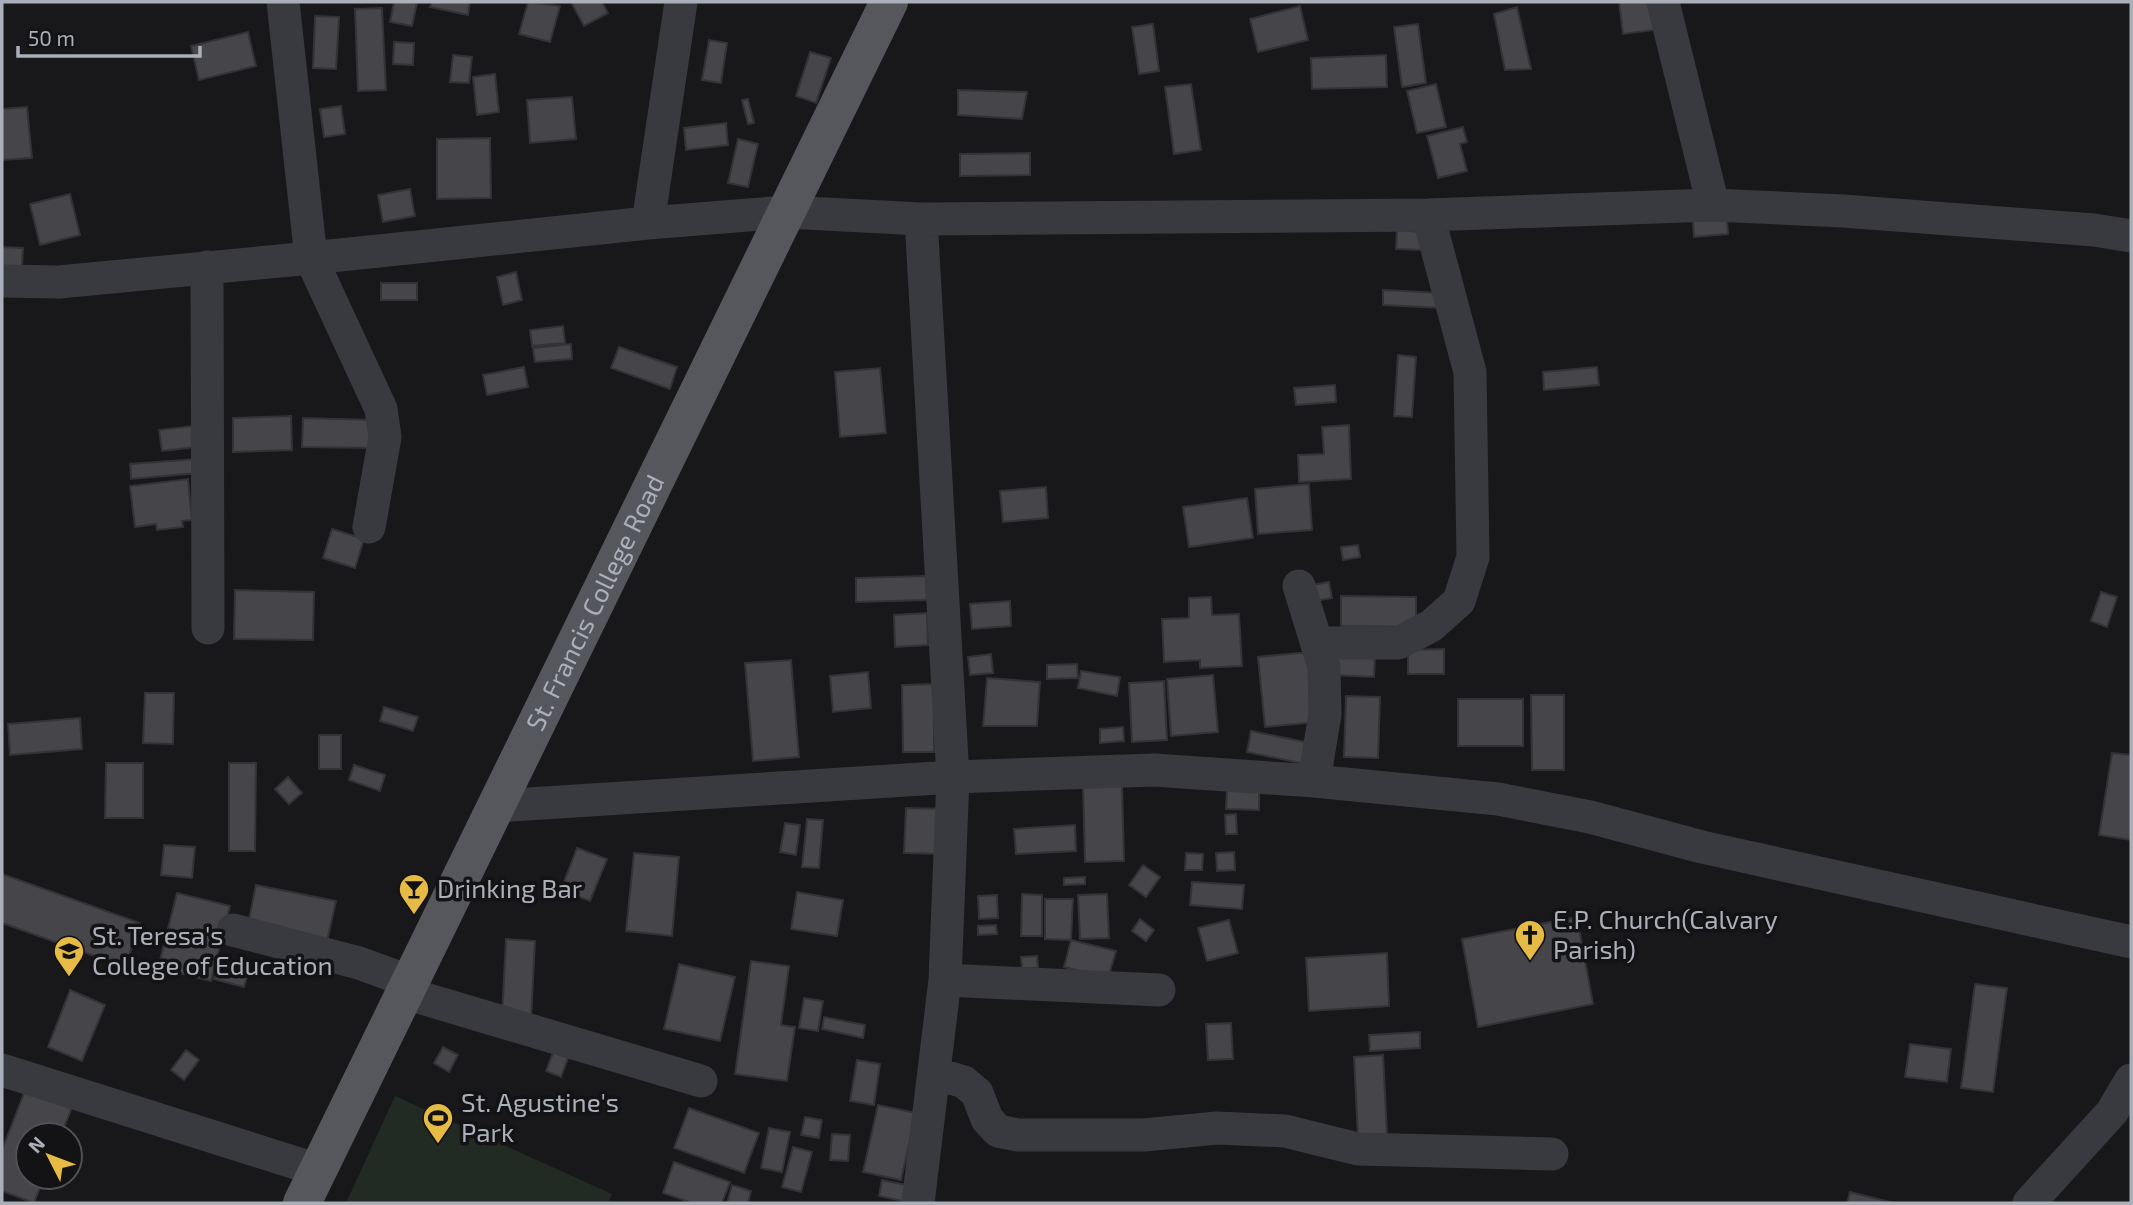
<svg xmlns="http://www.w3.org/2000/svg" width="2133" height="1205" font-family="'Exo 2',sans-serif">
<style>
.green{fill:#222a24}
.building{fill:#45454a;stroke:#333236;stroke-width:2}
.lines{fill:none;stroke-linecap:round;stroke-linejoin:round}
.minor{stroke:#393a3f;stroke-width:33}
.major{stroke:#56575d;stroke-width:38}
.labels{text-anchor:middle;stroke-width:7;stroke-linejoin:round;paint-order:stroke}
.street-label{font-size:26px;fill:#abafb9;stroke:#131315}
.poi-label{font-size:26px;fill:#abafb9;stroke:#131315;text-anchor:start}
</style>
<rect width="100%" height="100%" fill="#18181a"/>
<path class="green" d="M395,1096l217,98 -4,9h-262z"/>
<path class="building" d="M394,2l23,1 -5,23 -22,-4z
M432,2h38l-2,13 -38,-8z
M528,2l32,4 -10,36 -31,-8z
M571,2h31l6,11 -24,13z
M1619,2h31l4,28 -31,4z
M1300,6l8,34 -50,12 -8,-33z
M1517,7l14,62 -26,1 -11,-56z
M382,8l4,82 -28,1 -3,-82z
M315,16l24,1 -3,52 -23,-1z
M1153,24l6,47 -20,3 -7,-47z
M1418,24l8,59 -24,4 -8,-60z
M248,32l8,34 -57,14 -8,-34z
M709,40l18,3 -6,40 -19,-3z
M394,42l20,1 -1,22 -20,-1z
M810,52l21,6 -15,45 -20,-7z
M453,55l19,2 -3,26 -19,-1z
M1386,55l1,32 -75,2 -1,-31z
M495,74l4,38 -22,3 -4,-38z
M1191,84l10,66 -27,4 -9,-67z
M1436,84l10,43 -29,6 -10,-42z
M958,90l69,2 -5,27 -64,-4z
M572,97l4,42 -46,4 -3,-43z
M748,99l6,24 -6,1 -6,-24z
M341,106l4,28 -21,3 -4,-28z
M27,107l5,51 -30,2v-51z
M726,123l2,22 -42,5 -2,-22z
M1463,127l4,15 -7,2 7,27 -29,7 -11,-42z
M490,138l1,60 -54,1v-60z
M738,139l20,5 -10,43 -20,-4z
M1030,153v22l-70,1v-22z
M410,189l5,27 -32,6 -5,-27z
M70,194l10,41 -40,10 -10,-41z
M1727,218l1,16 -34,3 -1,-16z
M1397,230l26,2 -1,18 -26,-1z
M2,247l21,1 -1,19h-20z
M516,272l6,28 -19,5 -6,-28z
M381,283h36v17h-36z
M1383,290l59,3v15l-59,-3z
M563,326l2,17 -33,3 -2,-16z
M571,344l1,15 -37,3 -2,-14z
M619,347l58,20 -7,22 -59,-21z
M1398,355l18,2 -4,60 -18,-1z
M524,367l4,20 -41,8 -4,-20z
M1597,367l2,18 -55,5 -1,-18z
M880,368l6,65 -46,4 -5,-65z
M1335,385l1,17 -40,3 -2,-17z
M291,416l1,34 -59,2v-34z
M303,418l73,2 -1,28 -73,-1z
M202,425l2,21 -42,5 -3,-21z
M1349,425l2,54 -52,3 -1,-27 26,-1 -2,-27z
M197,459l1,14 -67,6 -1,-15z
M188,479l4,41 -10,1 1,6 -26,3 -1,-6 -21,3 -5,-41z
M1309,484l3,46 -54,4 -3,-45z
M1046,487l2,31 -45,4 -3,-31z
M1247,498l6,40 -64,9 -6,-40z
M332,529l32,10 -9,29 -32,-10z
M1358,545l2,12 -17,3 -2,-13z
M926,576l1,24 -71,2v-24z
M1329,582l3,16 -17,3 -3,-16z
M235,590l79,2 -1,48 -79,-1z
M2101,592l16,5 -10,30 -16,-6z
M1341,596l75,1v30l-75,-1z
M1211,597l1,18 27,-1 3,52 -42,2v-8l-36,2 -2,-43 27,-1v-20z
M1010,601l1,25 -39,3 -2,-25z
M927,613l1,32 -33,2 -1,-32z
M1444,649v25h-36v-24z
M1309,652l7,70 -51,5 -7,-70z
M1333,653l42,2 -1,22 -42,-2z
M991,654l2,19 -23,2 -2,-18z
M791,660l8,97 -46,4 -8,-98z
M1077,664l1,14 -31,1v-14z
M1081,671l39,6 -3,19 -39,-8z
M868,672l3,36 -38,4 -3,-36z
M1213,675l5,57 -47,4 -4,-57z
M987,678l53,4 -3,44h-54z
M1164,681l3,59 -35,2 -3,-59z
M934,684v68h-31l-1,-67z
M145,693h29l-1,51 -30,-1z
M1531,695h33v75h-32z
M1346,696l34,1 -2,61 -34,-1z
M1458,699h65v47h-65z
M384,707l34,10 -5,14 -33,-10z
M80,718l2,31 -72,6 -2,-31z
M1123,727l1,14 -24,2v-14z
M1251,731l64,13 -5,21 -63,-13z
M319,735h22v34h-22z
M2112,753l19,2v85l-32,-5z
M106,763h37v55h-38z
M229,763h27l-1,88h-26z
M354,765l31,10 -5,16 -31,-11z
M288,777l14,16 -13,11 -14,-15z
M1122,785l2,76 -39,1 -2,-76z
M1227,790l32,1v19l-33,-1z
M906,808l39,1 -1,45 -40,-1z
M1236,814l1,20h-11l-1,-19z
M807,819l16,1 -4,48 -17,-1z
M785,823l15,2 -4,30 -16,-3z
M1075,825l1,26 -60,3 -2,-25z
M164,845l31,2 -3,31 -31,-3z
M577,848l30,11 -17,42 -29,-11z
M1234,852l1,18 -18,1 -1,-18z
M634,853l45,4 -7,79 -46,-5z
M1186,853l17,1 -1,16h-17z
M1143,865l17,12 -14,20 -17,-12z
M2,874l138,49 -15,44 -123,-44z
M1085,877v7l-21,1v-7z
M1192,882l52,3 -2,24 -52,-4z
M256,885l80,16 -9,40 -79,-17z
M797,892l46,8 -6,36 -46,-7z
M177,893l53,13 -19,75 -53,-13z
M1022,894l20,1v41h-21z
M1107,894l2,44 -29,1 -2,-44z
M997,895l1,23 -19,1 -1,-23z
M1045,899h28l-2,41 -26,-1z
M1577,917l16,87 -115,23 -16,-88z
M1140,919l14,11 -8,11 -14,-10z
M1229,920l9,33 -31,8 -9,-33z
M996,925l1,9 -19,1v-9z
M506,939l29,2 -4,78 -29,-1z
M1071,940l45,11 -8,27 -44,-11z
M1387,953l2,53 -80,5 -3,-53z
M1037,956l1,12h-16l-1,-11z
M751,961l38,5 -8,59 14,2 -8,54 -52,-7z
M219,962l30,8 -5,17 -30,-8z
M679,964l56,13 -15,64 -56,-12z
M1975,984l32,4 -14,104 -32,-4z
M70,990l35,15 -23,56 -34,-14z
M804,998l19,3 -5,30 -19,-3z
M824,1017l41,8 -2,13 -41,-9z
M1231,1023l2,36 -25,1 -2,-36z
M1420,1032v16l-50,3 -1,-16z
M1910,1044l41,5 -4,33 -42,-5z
M556,1045l15,5 -10,27 -15,-6z
M443,1047l15,8 -9,17 -15,-9z
M186,1050l13,10 -15,20 -13,-10z
M1383,1055l4,79 -29,2 -4,-79z
M857,1060l23,4 -6,41 -24,-4z
M28,1083l46,19 -13,33h-33v42h16l-10,26 -32,-12v-41z
M878,1105l38,8 -15,67 -38,-8z
M689,1108l70,25 -15,40 -70,-25z
M805,1117l17,3 -3,18 -18,-3z
M769,1128l21,4 -8,40 -21,-4z
M832,1134l18,1 -2,26 -18,-1z
M793,1147l19,5 -11,40 -19,-5z
M674,1162l56,20 -8,21h-30l-29,-10z
M882,1180l24,5 -3,16 -24,-5z
M732,1185l19,6 -3,12h-21z
M1850,1192l44,11h-47z"/>
<g class="lines">
<path class="minor" d="M1663,2l50,203
M921,219l507,-4 285,-10 130,6 251,19 37,6
M648,223l33,-221
M207,267l1,361
M2,281l57,1 252,-24 -28,-256
M369,527l16,-90 -4,-28 -70,-151 337,-35 138,-11 135,7 32,558 -8,203 -27,223
M1299,586l25,81 1,47 -11,67
M1317,643h81l33,-17 28,-25 14,-44 -3,-185 -42,-157
M497,806l456,-29 201,-7 160,11 184,18 92,18 112,30 429,95
M233,930l126,33 52,19
M945,980l214,10
M405,993l296,88
M2,1070l316,100
M934,1073l30,9 13,11 10,26 11,12 20,4h126l73,-7 68,3 73,18 194,5
M2029,1203l83,-91 19,-32"/>
<path class="major" id="s1" d="M302,1203l587,-1201"/>
</g>
<defs>
<g id="bar-pin" transform="scale(1.575)"><path d="M0 17L-7.5 6A9.5 9.5 0 1 1 7.5 6Z" fill="#e5ba45" stroke="#131315"/><path d="M-6-5H6L.8 .8V4.5H3.5V6h-7V4.5H-.8V.8Z" fill="#111"/></g>
<g id="church-pin" transform="scale(1.575)"><path d="M0 17L-7.5 6A9.5 9.5 0 1 1 7.5 6Z" fill="#e5ba45" stroke="#131315"/><path d="M-1.2-6h2.4v3.5h3.3v2.4h-3.3V6h-2.4V-.1h-3.3v-2.4h3.3Z" fill="#111"/></g>
<g id="university-pin" transform="scale(1.575)"><path d="M0 17L-7.5 6A9.5 9.5 0 1 1 7.5 6Z" fill="#e5ba45" stroke="#131315"/><path d="M0-5L7-2L0 1L-7-2ZM-4 1L0 2.5L4 1V4Q0 6-4 4Z" fill="#111"/></g>
<g id="stadium-pin" transform="scale(1.575)"><path d="M0 17L-7.5 6A9.5 9.5 0 1 1 7.5 6Z" fill="#e5ba45" stroke="#131315"/><path d="M0-5a6.5 5 0 1 0 0 10a6.5 5 0 1 0 0-10ZM-3.5-1.8h7v3.6h-7Z" fill="#111"/></g>
</defs>
<g fill-rule="evenodd">
<use href="#bar-pin" x="414" y="889"/>
<use href="#church-pin" x="1530" y="935"/>
<use href="#university-pin" x="69" y="951"/>
<use href="#stadium-pin" x="438" y="1118"/>
</g>
<g class="labels">
<g class="street-label">
<text dy="9" stroke="none"><textPath href="#s1" startOffset="668">St. Francis College Road</textPath></text>
</g>
<g class="poi-label">
<text x="437" y="898">Drinking Bar</text>
<text x="1553" y="929">E.P. Church(Calvary<tspan x="1553" dy="30">Parish)</tspan></text>
<text x="92" y="945">St. Teresa's<tspan x="92" dy="30">College of Education</tspan></text>
<text x="461" y="1112">St. Agustine's<tspan x="461" dy="30">Park</tspan></text>
</g>
</g>
<rect width="2133" height="1205" fill="none" stroke="#abafb9" stroke-width="7"/>
<g transform="translate(49 1156) rotate(312)"><circle r="33" fill="#131315" stroke="#505157" stroke-width="2"/>
<path d="M0-5L12 26L0 18L-12 26Z" fill="#e5ba45"/>
<text y="-10" font-size="19" font-weight="bold" text-anchor="middle" fill="#abafb9">N</text>
</g>
<path d="M18 46v10h182v-10" fill="none" stroke="#abafb9" stroke-width="3.5"/>
<text x="28" y="46" font-size="21" fill="#abafb9" stroke="#131315" stroke-width="5" paint-order="stroke">50 m</text>
</svg>
